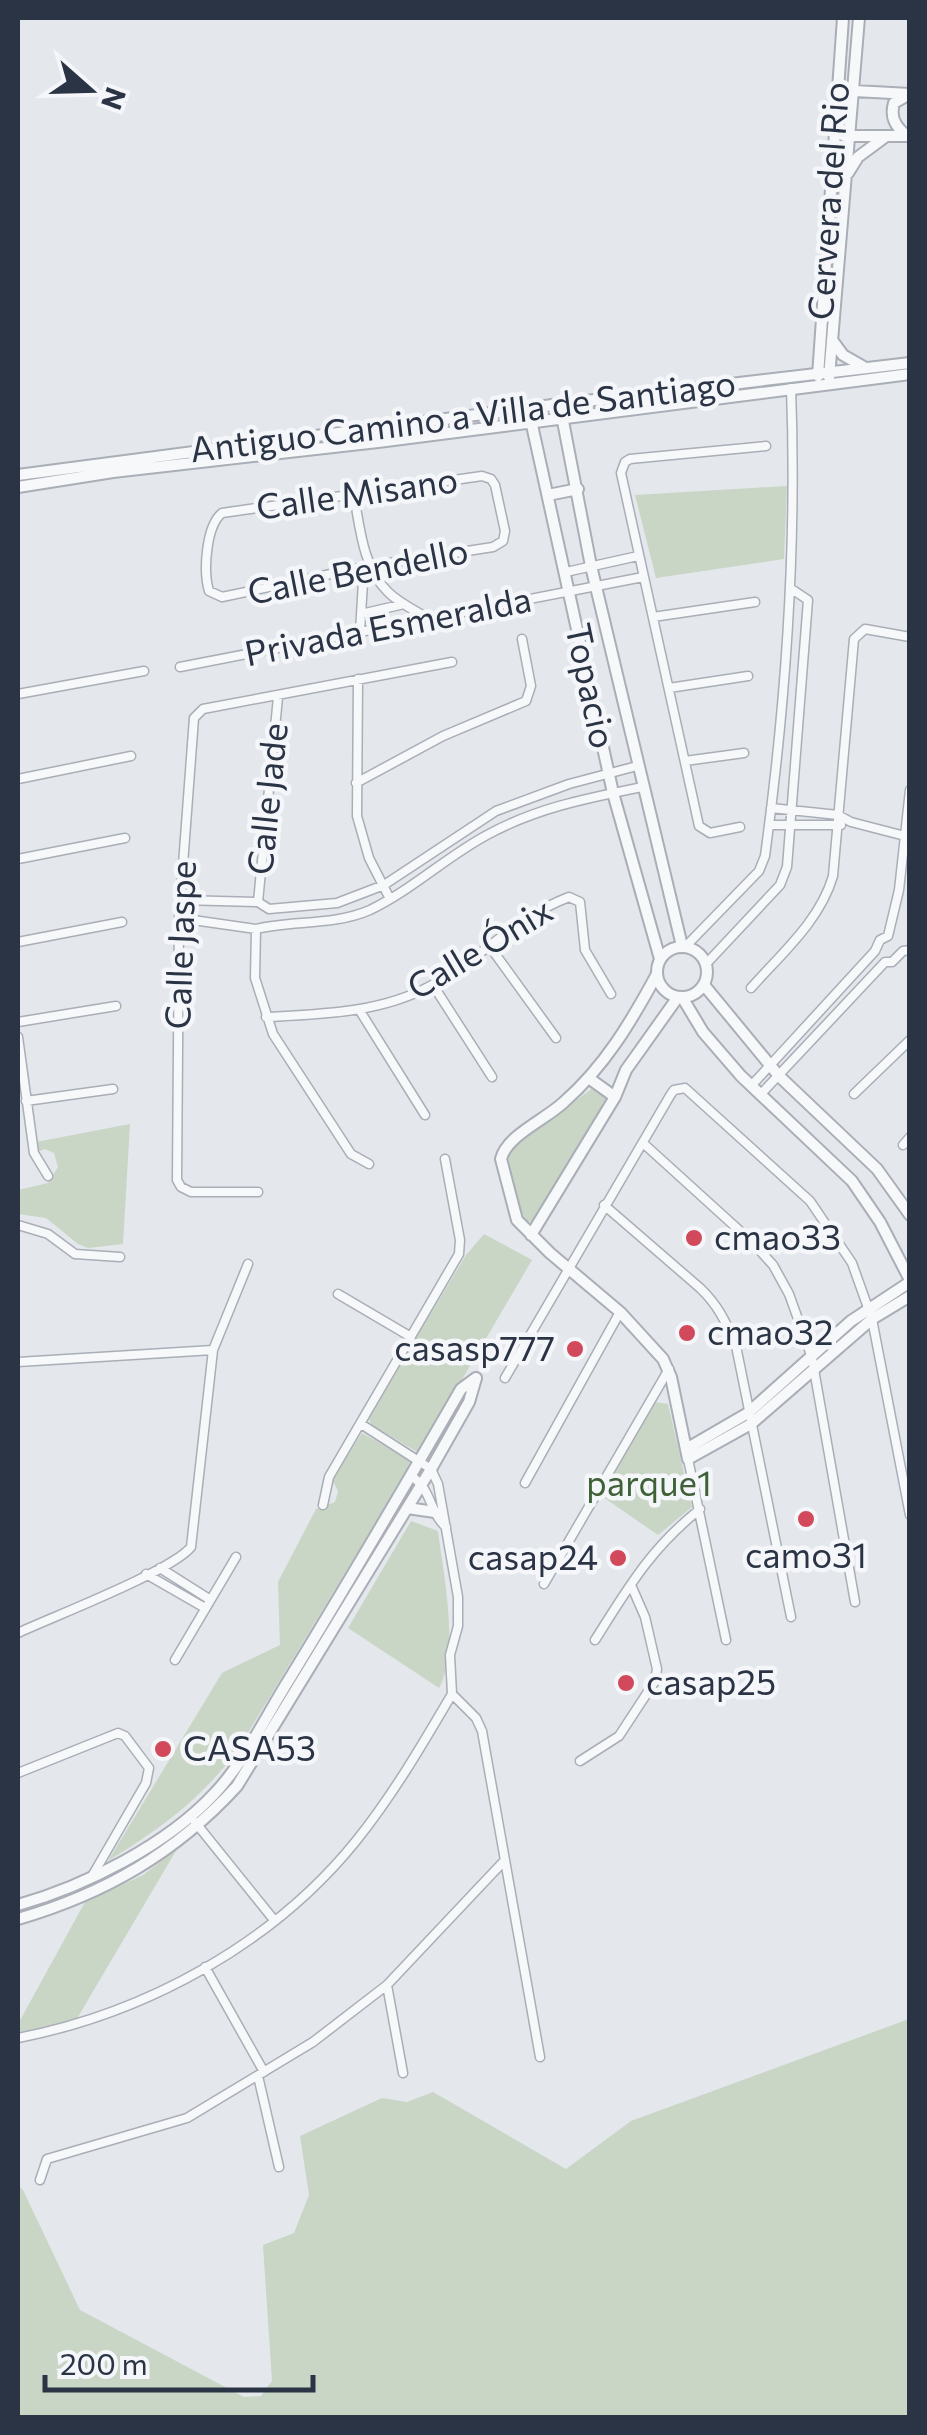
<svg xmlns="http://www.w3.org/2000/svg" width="927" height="2435" font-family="Commissioner,sans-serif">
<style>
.green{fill:#c9d6c5}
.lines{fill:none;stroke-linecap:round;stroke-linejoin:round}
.minor-casing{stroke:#a9aeb7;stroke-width:11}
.tertiary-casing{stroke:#a9aeb7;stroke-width:14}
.minor{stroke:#f7f8fa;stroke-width:8}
.tertiary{stroke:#f7f8fa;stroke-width:10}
.poi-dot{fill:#d1495b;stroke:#f4f6f9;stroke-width:4}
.labels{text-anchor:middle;stroke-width:9;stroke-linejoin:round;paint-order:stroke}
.street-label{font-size:35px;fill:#2b3445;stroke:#f4f6f9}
.poi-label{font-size:35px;fill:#2b3445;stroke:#f4f6f9;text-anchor:start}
.park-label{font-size:35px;fill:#3f6138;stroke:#f4f6f9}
</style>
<rect width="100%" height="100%" fill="#e4e7ec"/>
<path class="green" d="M787,486l-3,73 -128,19 -21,-83z
M594,1087l13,9v4l-70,120 -9,2c-13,-16 -26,-55 -17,-73z
M130,1124l-7,120 -35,4 -10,-4 -32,-26 -28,-4v-24l30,-7 10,-16 -4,-14 -9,-4 -8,3 -1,-10z
M484,1234l48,26 -113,193 -47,-28 -3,-5 1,-6 96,-159z
M655,1402l13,2 24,103 -34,28 -58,-40z
M362,1433l48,27 -1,8 -174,286c-39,49 -74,74 -127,107l114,-188 58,-28 -2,-63 38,-73 19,-7 3,-11 -6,-12z
M411,1521l27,10c5,41 22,120 1,157l-91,-60z
M177,1849l-102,173 -57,10v-8l67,-122 58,-27z
M909,2019v398h-891v-232l5,5 57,120 164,87 17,-1 11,-15 -9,-136 31,-12 15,-38 -9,-59 82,-38 25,4 26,-10 133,77 65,-48z"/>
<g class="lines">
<g class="minor-casing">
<path id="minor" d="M482,476l9,3 4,6 10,46 -2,10 -10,6 -129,20 -142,30 -13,-6c-6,-20 -3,-65 13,-78z
M354,496c6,32 9,72 34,96 11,11 26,18 40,26
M566,572l72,-16
M361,614l43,-10
M653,617l102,-15
M360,631l4,-65
M180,667l463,-90
M358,679l-1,137 12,42 21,41
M669,688l79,-12
M18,694l126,-23
M685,761l59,-8
M18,779l113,-23
M356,783l87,-47 83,-35 5,-15 -9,-47
M771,808l67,7 13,7 54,14
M770,825h71
M740,827l-30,6 -11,-7 -78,-353 4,-11 5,-3 136,-13
M18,859l107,-21
M181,900l77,2 11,7 68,-6 47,-18 112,-74 73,-27 68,-18
M258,902l20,-205
M179,918l77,11c37,-9 77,-3 114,-19 42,-20 76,-53 117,-75 49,-27 101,-37 155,-48
M256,929l-1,49 18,56 78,120 18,10
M18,942l104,-20
M488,944l68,94
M686,946l73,-75 6,-15c21,-154 32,-312 26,-468
M706,964l74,-79 7,-18 21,-267 -18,-12
M433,985l59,92
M751,988c30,-34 69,-67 82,-112l21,-237 11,-10 45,8
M360,1011l65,104
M266,1017c57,-3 115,-4 166,-32 49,-26 82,-67 137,-88l11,5 5,48 26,44
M18,1022l98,-16
M18,1037l16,116 14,23
M751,1086l124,-135 5,-11 8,-4 11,-46 11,-100
M854,1094l56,-54
M760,1095l125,-133h7l11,-11 7,-1
M26,1101l87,-12
M643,1143l108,98 22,24 16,29 23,64 43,244
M903,1145l7,-8
M258,1192h-67l-10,-5 -4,-7 2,-262 15,-200 9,-9 249,-47
M604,1205l96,83c18,17 26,34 36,58l55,271
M18,1225l30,9 27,20 45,3
M338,1294l73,43
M18,1362l195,-12
M505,1378l166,-284 3,-4 11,-2 125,113 42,62 20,56 38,196
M361,1424l70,45 7,15 20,113v29l-8,29 2,39 24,24 6,13 58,326
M688,1459l38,181
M411,1476c21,13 18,36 35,51
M525,1483l95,-171
M323,1505l6,-28 130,-223 1,-14 -15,-81
M160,1568l49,31
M146,1574l59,34
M544,1584l125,-215
M18,1633c34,-16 154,-62 173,-86l22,-197 35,-86
M595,1640c33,-52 55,-91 105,-131
M175,1660l61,-103
M580,1761l39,-25 36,-55 2,-12 -12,-52 -14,-32
M18,1773l100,-40 7,3 24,32 -3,15 -55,95
M195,1822l79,98
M205,1967l59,105
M387,1985l16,88
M18,2038c128,-25 255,-94 338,-197 37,-46 66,-96 96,-147
M258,2076l21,91
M40,2180l7,-21 140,-41 126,-76 74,-57 118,-125"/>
</g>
<g class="tertiary-casing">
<path id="tertiary" d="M836,90l74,4
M906,135c-11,-9 -16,-18 -12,-32l14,-8
M844,136h66
M848,173l10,-16 27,-20
M832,340l11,15 21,12
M818,376l25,-358
M829,377l30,-359
M561,411l30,155 91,380
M530,416l83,377 47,166
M18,475l542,-71 350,-41
M18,487l95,-15 265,-30 532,-68
M548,495l30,-6
M657 972a25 25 0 1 1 50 0a25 25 0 1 1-50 0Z
M657,974c-26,48 -52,92 -93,128 -19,18 -57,33 -63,57l16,61 33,33 70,59 43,47 8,18 17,82 63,-35 121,-105 38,-23
M704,985l75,91 98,93 33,46
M682,997l21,35 38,44 111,105 28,41 30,58
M590,1079l25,18
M531,1235l84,-138 11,-27 52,-73
M686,1449l62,-36 103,-92 59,-39
M407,1508l28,4
M18,1905c67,-19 149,-60 197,-112 30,-32 51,-77 75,-115 58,-95 115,-192 171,-289l15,-11
M18,1919c86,-25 158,-66 219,-133l194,-317 38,-67 7,-24"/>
</g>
<use href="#minor" class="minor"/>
<use href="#tertiary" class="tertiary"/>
</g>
<g class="poi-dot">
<circle cx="694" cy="1238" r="10"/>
<circle cx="687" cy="1333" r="10"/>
<circle cx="575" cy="1349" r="10"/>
<circle cx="806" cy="1519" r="10"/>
<circle cx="618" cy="1558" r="10"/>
<circle cx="626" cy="1683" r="10"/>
<circle cx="163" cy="1749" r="10"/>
</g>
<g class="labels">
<g class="street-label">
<text transform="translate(829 201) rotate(-86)" y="12">Cervera del Rio</text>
<text transform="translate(463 417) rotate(-7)" y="12">Antiguo Camino a Villa de Santiago</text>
<text transform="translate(357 494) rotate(-8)" y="12">Calle Misano</text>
<text transform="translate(358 572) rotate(-11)" y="12">Calle Bendello</text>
<text transform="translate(388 627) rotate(-11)" y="12">Privada Esmeralda</text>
<text transform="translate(590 686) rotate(78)" y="12">Topacio</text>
<text transform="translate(268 799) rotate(-84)" y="12">Calle Jade</text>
<text transform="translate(181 945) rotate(-88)" y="12">Calle Jaspe</text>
<text transform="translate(480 949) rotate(-31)" y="12">Calle Ónix</text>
</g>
<g class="poi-label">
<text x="714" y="1250">cmao33</text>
<text x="707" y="1345">cmao32</text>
<text x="555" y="1361" text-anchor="end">casasp777</text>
<text x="806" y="1568" text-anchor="middle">camo31</text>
<text x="598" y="1570" text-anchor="end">casap24</text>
<text x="646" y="1695">casap25</text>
<text x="183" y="1761">CASA53</text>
</g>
<g class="park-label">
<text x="649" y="1496">parque1</text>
</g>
</g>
<rect width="927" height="2435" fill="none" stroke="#2b3445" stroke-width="40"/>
<g transform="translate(90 90) rotate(110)" stroke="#f4f6f9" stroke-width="8" paint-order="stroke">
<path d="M0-8L18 38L0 25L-18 38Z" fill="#2b3445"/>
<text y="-15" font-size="28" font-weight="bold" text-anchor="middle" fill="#2b3445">N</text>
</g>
<path d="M45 2375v15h268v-15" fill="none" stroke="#2b3445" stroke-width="5"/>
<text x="60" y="2375" font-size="30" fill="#2b3445" stroke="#f4f6f9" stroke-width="8" paint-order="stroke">200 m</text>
</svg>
